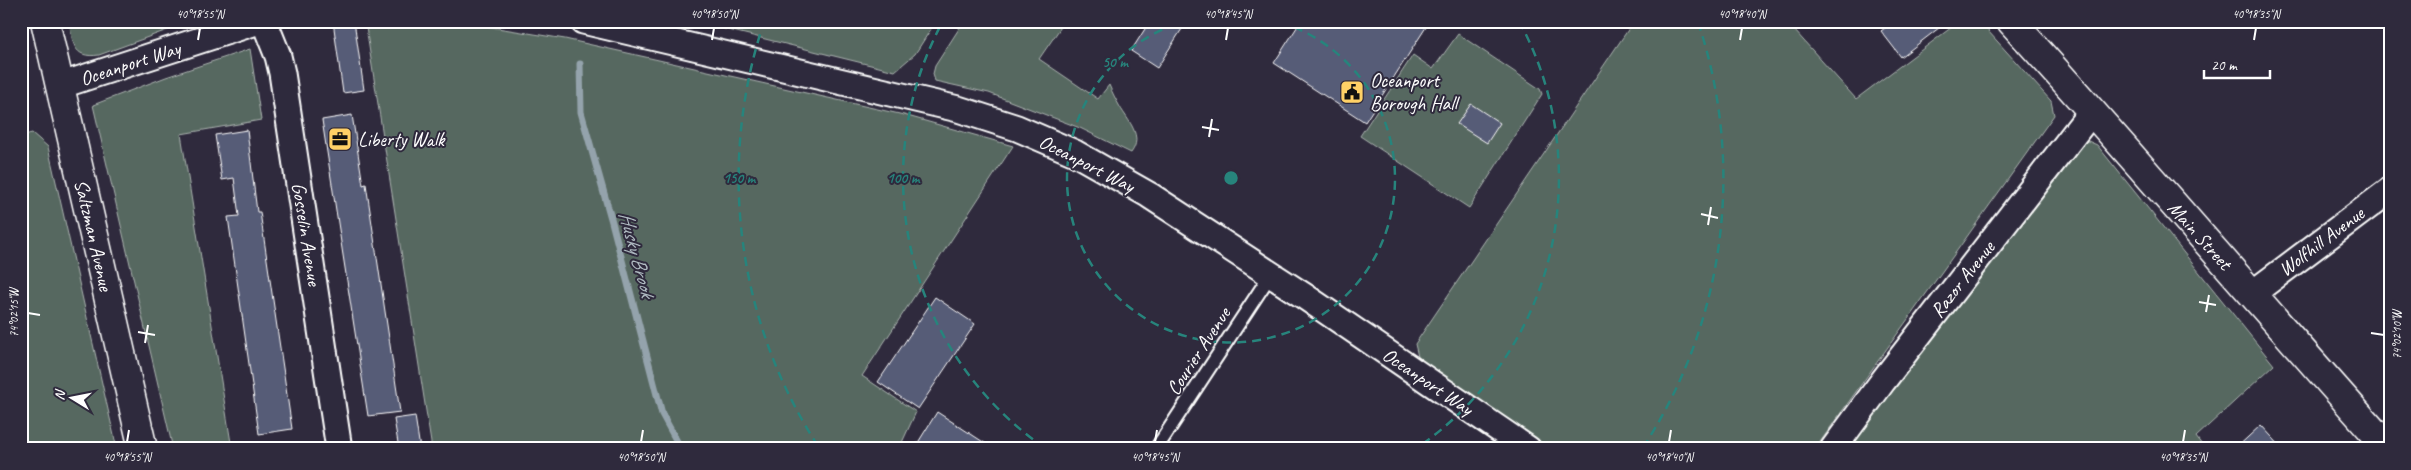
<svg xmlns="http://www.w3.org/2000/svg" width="2411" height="470" font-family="Caveat,sans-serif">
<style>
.green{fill:#576860;stroke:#abb4b0}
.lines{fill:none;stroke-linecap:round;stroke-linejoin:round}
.stream{stroke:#94a3ac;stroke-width:7}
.building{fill:#575b77;stroke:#fff}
.lane-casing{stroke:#fff;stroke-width:16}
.street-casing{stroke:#fff;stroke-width:29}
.secondary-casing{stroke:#fff;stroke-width:31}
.lane{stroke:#2f2a3d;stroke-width:12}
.street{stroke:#2f2a3d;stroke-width:25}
.secondary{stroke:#2f2a3d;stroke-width:28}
.ticks{fill:none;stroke:#fff;stroke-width:2}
.ring{fill:none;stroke:#27847c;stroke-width:2.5;stroke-dasharray:9 6}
.labels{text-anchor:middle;stroke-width:4;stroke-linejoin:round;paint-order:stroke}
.street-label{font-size:20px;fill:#fff;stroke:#2f2a3d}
.poi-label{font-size:20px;fill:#fff;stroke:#2f2a3d;text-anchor:start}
.water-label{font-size:21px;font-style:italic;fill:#afbac1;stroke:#2f2a3d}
.centre{fill:#27847c;stroke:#2f2a3d;stroke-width:2.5}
.ring-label{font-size:15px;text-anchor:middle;font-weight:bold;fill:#27847c;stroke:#2f2a3d;stroke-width:4;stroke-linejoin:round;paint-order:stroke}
.neatline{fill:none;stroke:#fff;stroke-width:2}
.ticks-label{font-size:12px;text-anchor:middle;fill:#fff}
</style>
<rect width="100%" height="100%" fill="#2f2a3d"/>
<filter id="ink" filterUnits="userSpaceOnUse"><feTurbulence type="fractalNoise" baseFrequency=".02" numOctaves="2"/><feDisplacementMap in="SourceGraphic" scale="10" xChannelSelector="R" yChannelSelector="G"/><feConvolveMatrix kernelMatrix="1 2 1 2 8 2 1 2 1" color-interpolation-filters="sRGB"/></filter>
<g filter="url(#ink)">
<path class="green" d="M69,21h123l-93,34c-27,4 -26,-13 -30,-34z
M365,21h89l111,18 339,76 109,31 -151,230 54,36 -17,37h-467z
M692,21h244l-21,33 -20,17z
M964,21h101l-26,38 59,40 11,-14c3,7 7,15 11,22 8,14 24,29 11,46l-51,-25 -91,-35 -54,-12 -2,-7 2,-8z
M1634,21h152l70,78 104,-78h19l72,80 3,14 -239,334h-264l-132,-88 -4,-17z
M1458,34l82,55 2,5 -73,114 -109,-72 53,-81 20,14z
M250,49l11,71 -80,14 51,315h-59l-80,-344 73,-28z
M32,133l16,14 69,302h-96v-313z
M2088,141l9,4 177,220 -78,72 9,12h-356l221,-303 8,-4z"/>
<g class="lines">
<path class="stream" d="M580,64l1,48 31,110 50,192 19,35"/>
</g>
<path class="building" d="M333,21h21l10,69 -21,3z
M1150,21h37l-30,47 -26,-17z
M1301,21h129l-65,101 -91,-59z
M1894,21h54l-47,36 -20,-26z
M1471,104l29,19 -13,20 -30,-19z
M352,115l11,70 3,-1 34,228 -32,4 -46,-296z
M247,130l10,82h3l32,217 -33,5 -31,-217 11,-1 -5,-38 -12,2 -7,-45z
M935,297l40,27 -57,85 -40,-27z
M937,412l57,37h-80z
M415,416l5,33h-21l-5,-30z
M2261,425l22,24h-48z"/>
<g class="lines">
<g class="lane-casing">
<path id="lane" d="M1156,449l115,-175"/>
</g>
<g class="street-casing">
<path id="street" d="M264,21l14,35 4,17 57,376
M583,21l375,88 59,19 58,25 74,42 155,101 224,153
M59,86l200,-65
M2253,293l137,-103
M1833,449l50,-68 209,-270"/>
</g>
<g class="secondary-casing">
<path id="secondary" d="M45,21l98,428
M2011,21c128,141 251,286 378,428"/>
</g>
<use href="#lane" class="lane"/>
<use href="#street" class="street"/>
<use href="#secondary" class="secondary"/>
</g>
</g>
<path class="ticks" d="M198,40l2,-12M712,40l2,-12M1226,40l2,-12M1740,40l2,-12M2254,40l2,-12M1202,127l17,3M1209,137l3,-18M1701,214l17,4M1708,225l3,-18M2199,302l17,3M2206,312l3,-17M28,313l12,2M138,332l17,3M2371,333l13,2M145,343l3,-18M127,442l2,-12M641,442l2,-12M1155,442l2,-12M1669,442l2,-12M2183,442l2,-12"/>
<g class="ring">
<path d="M1280 22A164 164 0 1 1 1182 22"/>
<path d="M1045 448A328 328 0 0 1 943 21M1519 21A328 328 0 0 1 1417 448"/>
<path d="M818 446A492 492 0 0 1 764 22M1698 22A492 492 0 0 1 1644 446"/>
</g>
<defs>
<g id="civic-square" transform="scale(1.25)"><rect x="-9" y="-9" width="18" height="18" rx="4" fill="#ffd166" stroke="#2f2a3d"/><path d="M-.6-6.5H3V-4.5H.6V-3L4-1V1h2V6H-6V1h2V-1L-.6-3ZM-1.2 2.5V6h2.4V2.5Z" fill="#111"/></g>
<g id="office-square" transform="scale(1.25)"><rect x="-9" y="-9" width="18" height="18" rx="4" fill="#ffd166" stroke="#2f2a3d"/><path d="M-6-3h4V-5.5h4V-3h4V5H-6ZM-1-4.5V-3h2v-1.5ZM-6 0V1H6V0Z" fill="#111"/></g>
</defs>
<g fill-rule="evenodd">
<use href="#civic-square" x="1352" y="92"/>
<use href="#office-square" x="340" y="139"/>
</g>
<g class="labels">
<g class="street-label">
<text transform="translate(130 63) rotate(-18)" y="7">Oceanport Way</text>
<text transform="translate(1087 163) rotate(27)" y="7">Oceanport Way</text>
<text transform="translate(307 234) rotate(81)" y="7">Gosselin Avenue</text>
<text transform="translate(94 235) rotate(77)" y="7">Saltzman Avenue</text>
<text transform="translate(2200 235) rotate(48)" y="7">Main Street</text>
<text transform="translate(2321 241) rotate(-37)" y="7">Wolfhill Avenue</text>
<text transform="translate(1962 279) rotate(-52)" y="7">Razor Avenue</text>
<text transform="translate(1198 351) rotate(-57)" y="7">Courier Avenue</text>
<text transform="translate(1428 381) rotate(34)" y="7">Oceanport Way</text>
</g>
<g class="poi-label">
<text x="1370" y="87">Oceanport<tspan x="1370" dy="23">Borough Hall</tspan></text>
<text x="358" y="146">Liberty Walk</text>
</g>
<g class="water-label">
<text transform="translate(637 254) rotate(75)" y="7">Husky Brook</text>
</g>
</g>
<circle cx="1231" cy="178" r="8" class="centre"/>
<g class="ring-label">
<text x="1115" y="67">50 m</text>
<text x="903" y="183">100 m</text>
<text x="739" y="183">150 m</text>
</g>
<rect width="2411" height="470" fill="none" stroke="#2f2a3d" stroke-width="55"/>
<g transform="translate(72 398) rotate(280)" stroke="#2f2a3d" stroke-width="4" paint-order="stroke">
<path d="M0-4L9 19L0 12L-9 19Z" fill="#ffffff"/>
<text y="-8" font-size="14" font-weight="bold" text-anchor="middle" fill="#ffffff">N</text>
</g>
<path d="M2204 70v8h66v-8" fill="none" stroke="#ffffff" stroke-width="2.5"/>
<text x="2211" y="70" font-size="15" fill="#ffffff" stroke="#2f2a3d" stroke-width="4" paint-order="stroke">20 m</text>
<rect x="28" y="28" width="2356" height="414" class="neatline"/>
<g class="ticks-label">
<text x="200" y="18">40°18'55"N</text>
<text x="714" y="18">40°18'50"N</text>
<text x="1228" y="18">40°18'45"N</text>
<text x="1742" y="18">40°18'40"N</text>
<text x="2256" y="18">40°18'35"N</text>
<text transform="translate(14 313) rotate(-90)" y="4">74°02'15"W</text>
<text transform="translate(2397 335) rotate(-90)" y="4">74°02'10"W</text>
<text x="127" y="461">40°18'55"N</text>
<text x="641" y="461">40°18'50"N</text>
<text x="1155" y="461">40°18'45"N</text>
<text x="1669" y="461">40°18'40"N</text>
<text x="2183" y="461">40°18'35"N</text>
</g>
</svg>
